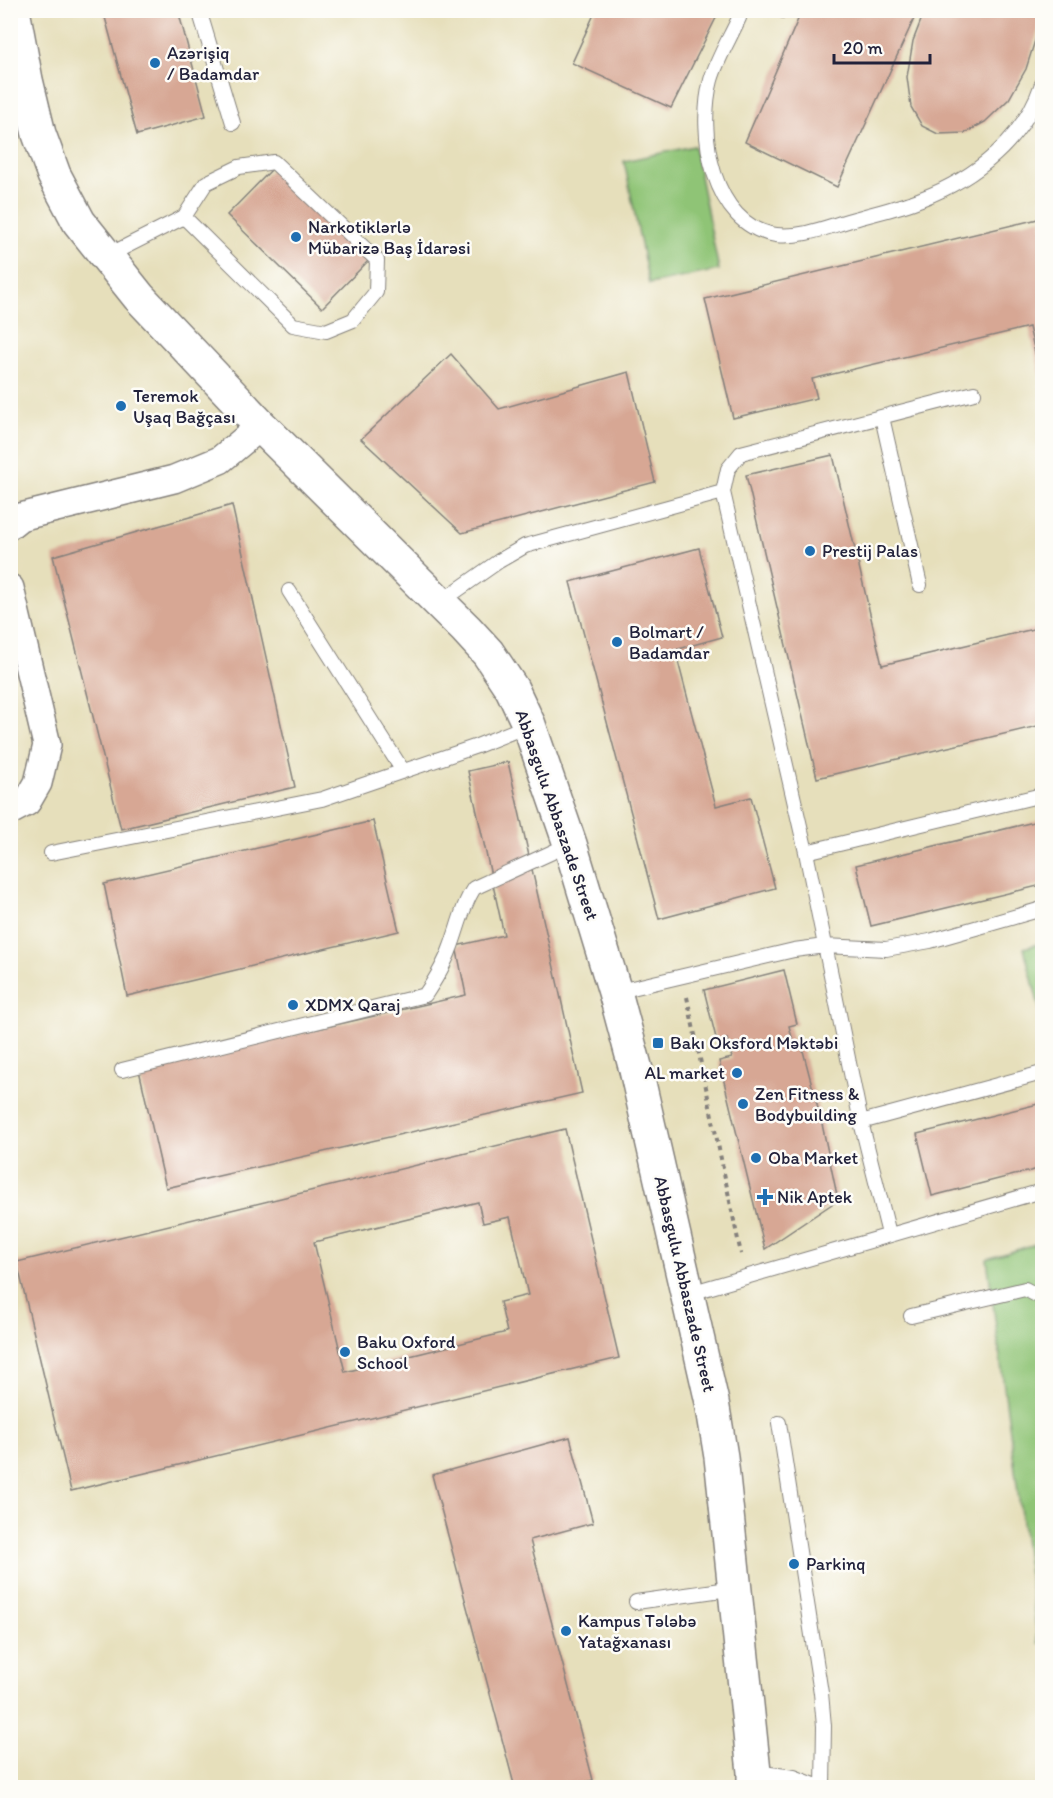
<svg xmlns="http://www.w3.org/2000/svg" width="1053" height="1798" font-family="Itim,sans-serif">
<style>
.green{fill:#8fc476;stroke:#587358;stroke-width:1.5}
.building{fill:#d7a794;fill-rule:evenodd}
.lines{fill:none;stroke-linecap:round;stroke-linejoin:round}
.service-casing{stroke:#84807b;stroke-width:16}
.minor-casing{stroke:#84807b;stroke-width:30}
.tertiary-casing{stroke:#84807b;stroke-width:36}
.path{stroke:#84807b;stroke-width:4;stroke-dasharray:4.5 4.5;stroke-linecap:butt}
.service{stroke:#fff;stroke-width:14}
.minor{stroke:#fff;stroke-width:27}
.tertiary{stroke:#fff;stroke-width:33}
.poi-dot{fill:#1f6fb2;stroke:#fdfcf7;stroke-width:2}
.labels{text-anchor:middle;stroke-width:5;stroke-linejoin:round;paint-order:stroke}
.poi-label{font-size:18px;fill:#22223b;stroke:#fdfcf7;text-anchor:start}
.street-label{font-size:18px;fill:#22223b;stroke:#fdfcf7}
</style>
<rect width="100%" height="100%" fill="#fdfcf7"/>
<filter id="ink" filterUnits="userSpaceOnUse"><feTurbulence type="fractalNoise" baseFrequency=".0167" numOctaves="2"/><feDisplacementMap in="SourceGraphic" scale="12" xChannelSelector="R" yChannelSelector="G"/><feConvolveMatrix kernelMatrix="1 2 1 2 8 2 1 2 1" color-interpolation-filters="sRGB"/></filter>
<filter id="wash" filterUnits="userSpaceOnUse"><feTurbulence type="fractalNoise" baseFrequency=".008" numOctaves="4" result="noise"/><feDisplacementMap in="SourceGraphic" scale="24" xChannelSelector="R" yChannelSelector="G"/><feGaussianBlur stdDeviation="1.35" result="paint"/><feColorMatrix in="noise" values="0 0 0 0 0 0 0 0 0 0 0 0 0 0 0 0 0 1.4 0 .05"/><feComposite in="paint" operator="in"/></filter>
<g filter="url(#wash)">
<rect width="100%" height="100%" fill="#e6dfbb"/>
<path class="green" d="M694,146l25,124 -70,14 -25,-123z
M1042,943v75l-18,-70z
M1042,1242v402l-4,-1 -51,-384z"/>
<g id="blocks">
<path class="building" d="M103,10h75l28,106 -69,19z
M596,10h124l-49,98 -99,-45z
M764,10h154l-81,177 -92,-45 54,-125 -17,1z
M925,10h114v18l-13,41 -17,30 -24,23 -20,11 -27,1 -16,-8 -11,-19 -4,-30 6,-36z
M277,164l94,94 -49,50 -95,-93z
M1042,218v164l-13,-55 -217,52 5,19 -84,20 -28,-119z
M451,354l48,55 130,-37 26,110 -193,51 -101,-94z
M833,455l49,210 160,-38v98l-225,53 -71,-303z
M232,505l63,282 -174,42 -68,-273z
M699,548l23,89 -47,13 41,156 35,-9 24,91 -116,31 -89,-337z
M508,762l74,331 -416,95 -27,-118 327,-75 -10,-49 48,-11 -36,-164z
M1042,820v65l-171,41 -15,-61z
M373,821l26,110 -272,65 -23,-112z
M784,970l13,54 -8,2 5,19 7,-2 21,81 16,76 -73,49 -46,-188 13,-3 -5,-19 -10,3 -13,-52z
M1042,1103v65l-110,28 -15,-62z
M565,1129l54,229 -548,133 -54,-229zM478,1202l5,21 27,-6 18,78 -28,7 7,30 -162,40 -31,-130z
M570,1437l23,86 -63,17 63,240 -29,8h-49l-83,-313z"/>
</g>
</g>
<g filter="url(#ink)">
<use href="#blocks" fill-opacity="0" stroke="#84807b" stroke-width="1.5"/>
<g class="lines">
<g class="service-casing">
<path id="service" d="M199,10l34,113
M739,18c-9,20 -22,41 -28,62 -14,52 1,146 65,155 25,3 51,-8 75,-15 23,-7 48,-12 70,-21 55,-21 102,-59 121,-115
M107,256l77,-39 109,108 33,6 27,-11 23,-28 1,-32 -103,-98 -35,5 -33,16 -22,34
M882,417l38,168
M289,591l114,180
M439,603l60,-42 26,-15 198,-54
M806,852l236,-57
M51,853l271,-54 155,-53 52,-21
M615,992l179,-42 31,-4 61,3 44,-8 112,-32
M122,1070l303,-75c10,-15 19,-29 25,-46 8,-20 12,-43 24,-61l96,-44
M861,1122l181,-49
M889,1234l-28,-112 -55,-270 -83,-360 5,-23 13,-16 233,-60
M687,1294l355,-103
M911,1316l114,-27 17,9
M779,1423l42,270 3,33 -1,62
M636,1602l100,-14
M754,1772l40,5 28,11"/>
</g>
<g class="minor-casing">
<path id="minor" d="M10,525l10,-8 154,-38 46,-19 41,-34
M10,588l37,157 -9,38 -11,19 -17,9"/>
</g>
<g class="tertiary-casing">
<path id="tertiary" d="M13,10l13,70 13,54 15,41 25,47 60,75 122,129 205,203 22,24 24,36 17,36 41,119 45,148 21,78 76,332 9,55 33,315v16"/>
</g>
<path class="path" d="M687,997l54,257"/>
<use href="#service" class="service"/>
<use href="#minor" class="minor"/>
<use href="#tertiary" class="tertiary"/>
</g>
</g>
<g class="poi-dot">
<circle cx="155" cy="63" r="6"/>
<circle cx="296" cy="237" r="6"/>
<circle cx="121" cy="406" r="6"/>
<circle cx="810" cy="551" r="6"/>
<circle cx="617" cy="642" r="6"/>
<circle cx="293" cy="1005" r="6"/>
<rect x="652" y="1037" width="12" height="12" rx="3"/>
<circle cx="737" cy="1073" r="6"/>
<circle cx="743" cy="1104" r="6"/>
<circle cx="756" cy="1158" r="6"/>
<path d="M762 1188h6v6h6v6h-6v6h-6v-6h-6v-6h6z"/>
<circle cx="345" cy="1352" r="6"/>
<circle cx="794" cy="1564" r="6"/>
<circle cx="566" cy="1631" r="6"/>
</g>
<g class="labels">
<g class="poi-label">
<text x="167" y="59">Azərişiq<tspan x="167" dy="21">/ Badamdar</tspan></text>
<text x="308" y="233">Narkotiklərlə<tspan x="308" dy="21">Mübarizə Baş İdarəsi</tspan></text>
<text x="133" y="402">Teremok<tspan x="133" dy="21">Uşaq Bağçası</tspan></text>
<text x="822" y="557">Prestij Palas</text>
<text x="629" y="638">Bolmart /<tspan x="629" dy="21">Badamdar</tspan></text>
<text x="305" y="1011">XDMX Qaraj</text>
<text x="670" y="1049">Bakı Oksford Məktəbi</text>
<text x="725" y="1079" text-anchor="end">AL market</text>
<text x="755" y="1100">Zen Fitness &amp;<tspan x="755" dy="21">Bodybuilding</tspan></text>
<text x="768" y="1164">Oba Market</text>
<text x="777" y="1203">Nik Aptek</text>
<text x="357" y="1348">Baku Oxford<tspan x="357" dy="21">School</tspan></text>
<text x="806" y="1570">Parkinq</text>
<text x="578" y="1627">Kampus Tələbə<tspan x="578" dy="21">Yatağxanası</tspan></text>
</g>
<g class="street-label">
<text transform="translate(557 815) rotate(71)" y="6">Abbasgulu Abbaszade Street</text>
<text transform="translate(685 1284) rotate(77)" y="6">Abbasgulu Abbaszade Street</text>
</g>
</g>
<rect width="1053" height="1798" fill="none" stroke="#fdfcf7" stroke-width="36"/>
<path d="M834 54v9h96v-9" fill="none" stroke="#22223b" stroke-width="3"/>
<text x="843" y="54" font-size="18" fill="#22223b" stroke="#fdfcf7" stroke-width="4.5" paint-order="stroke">20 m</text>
</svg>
